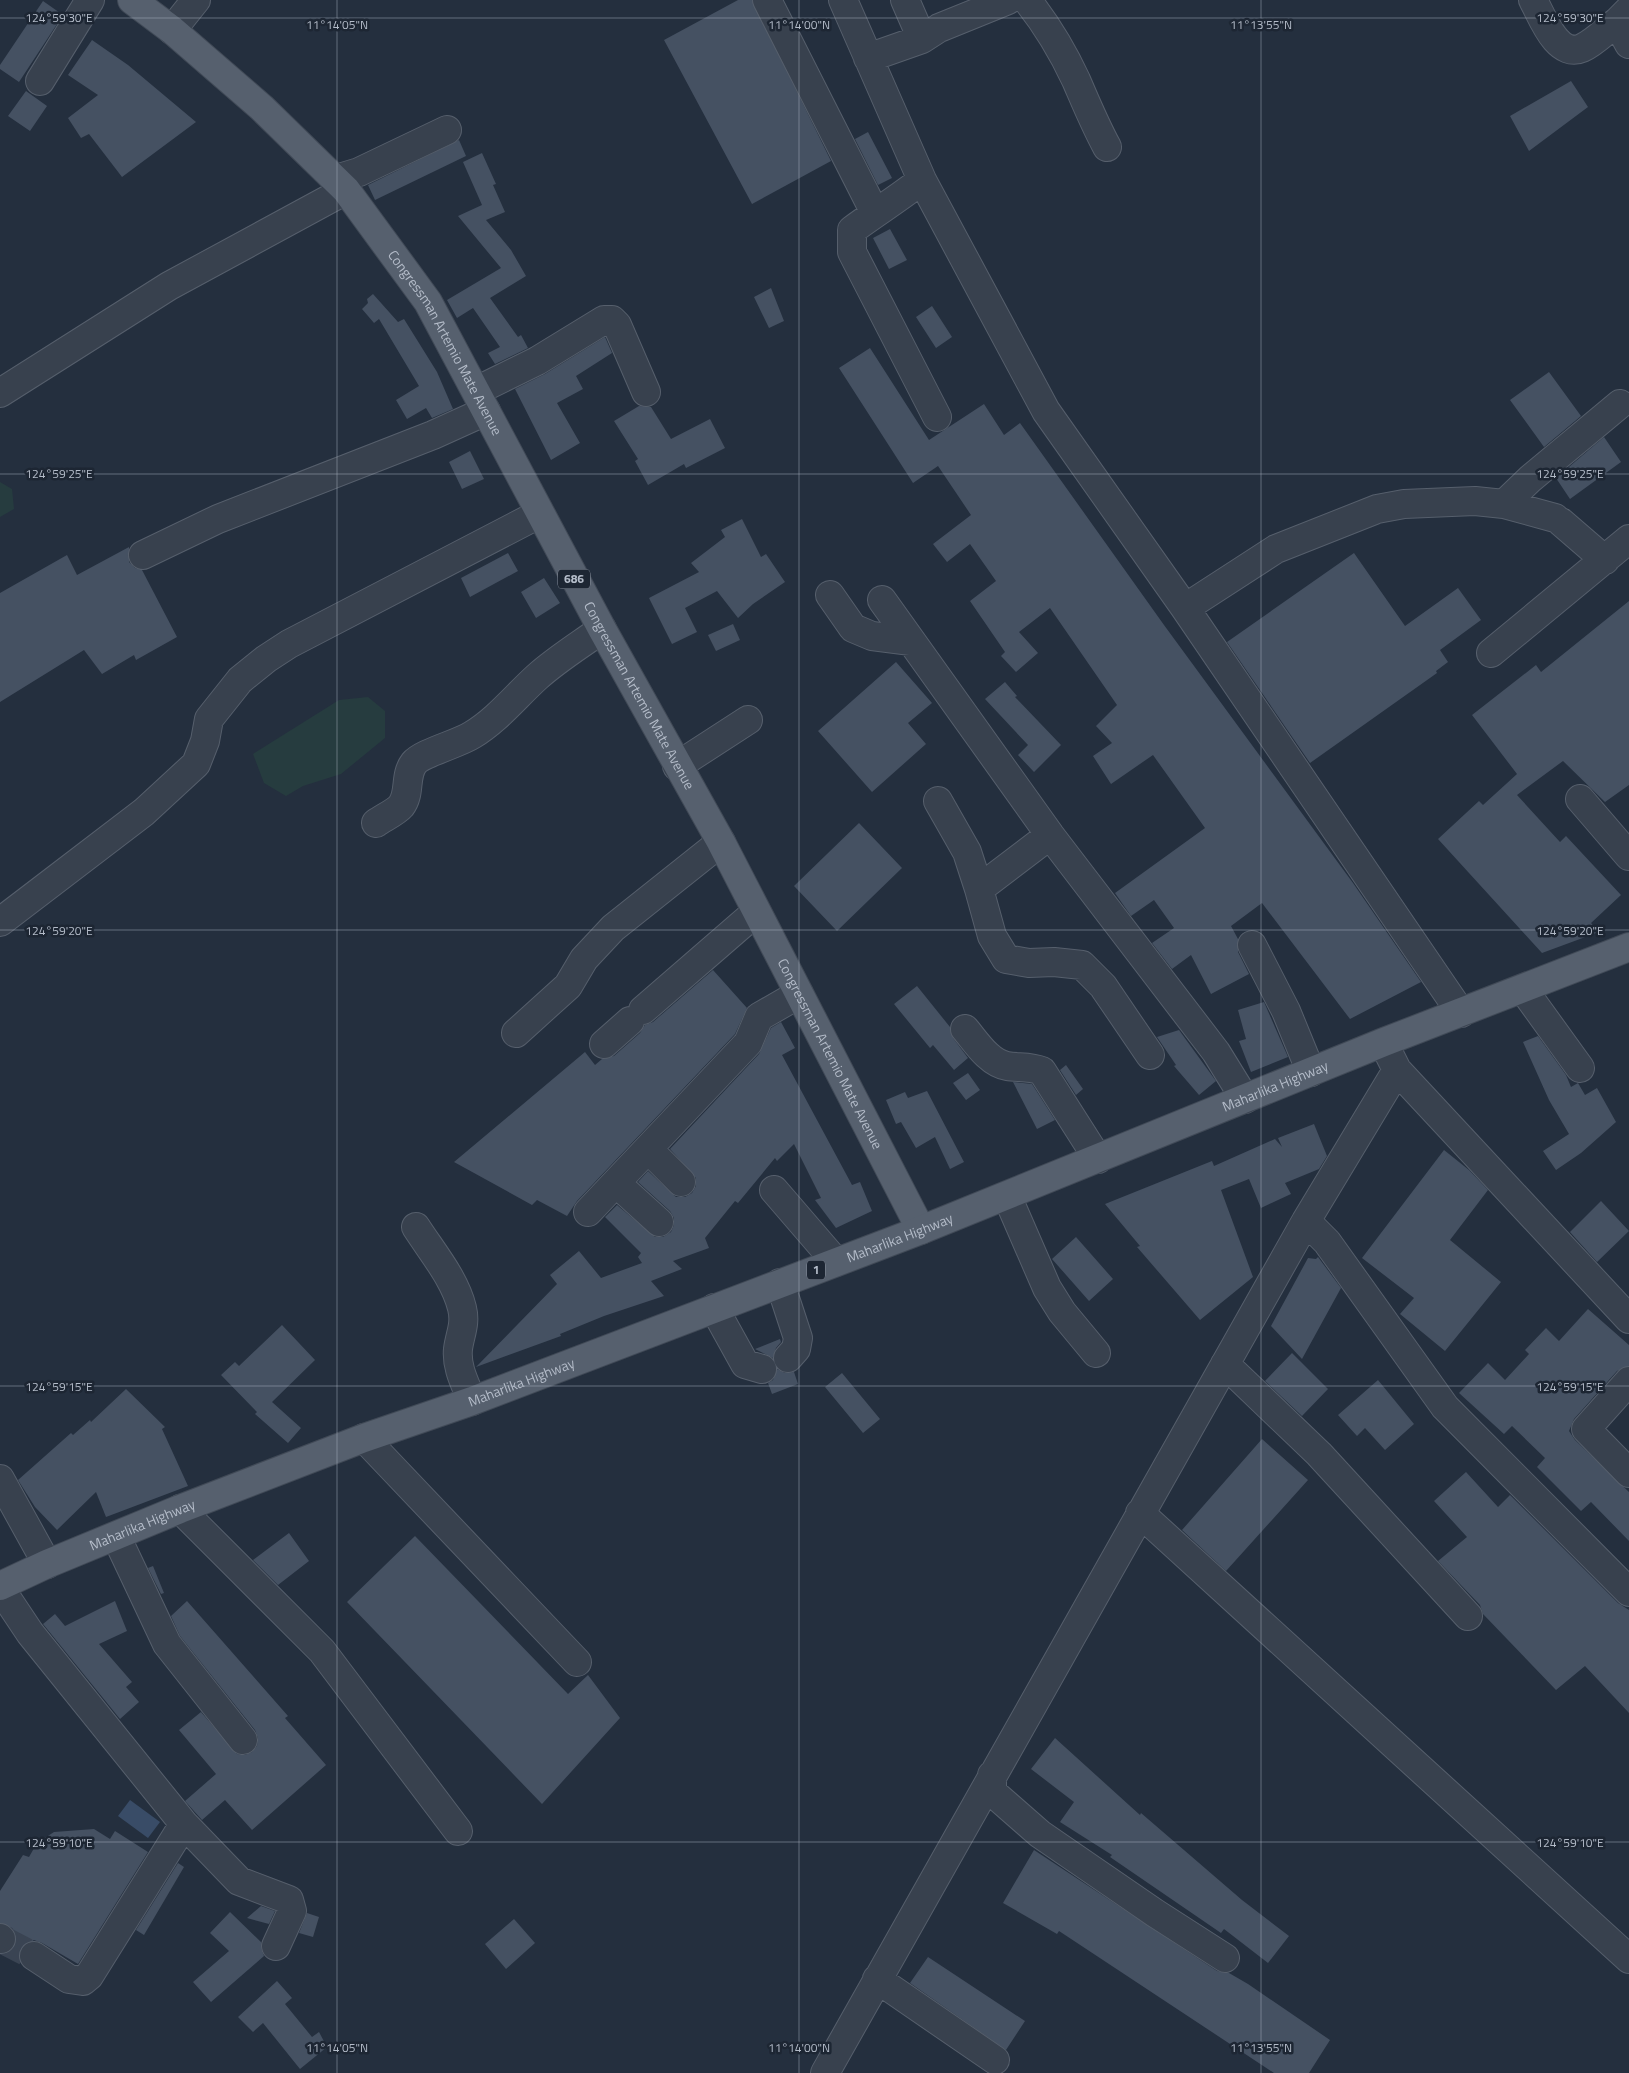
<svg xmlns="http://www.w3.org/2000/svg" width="1629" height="2073" font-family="'Titillium Web',sans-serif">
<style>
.green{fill:#263c3f}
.water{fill:#394c67}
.building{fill:#455162}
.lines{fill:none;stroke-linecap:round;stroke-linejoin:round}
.minor-tunnel{stroke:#3a4453;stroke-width:28;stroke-dasharray:28 14;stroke-linecap:butt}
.minor-casing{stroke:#565f6c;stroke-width:30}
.major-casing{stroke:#414a57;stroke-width:30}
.minor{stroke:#38414e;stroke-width:28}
.major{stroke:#56606e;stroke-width:28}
.ticks{fill:none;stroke:#b4bcc9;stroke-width:1;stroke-opacity:0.45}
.labels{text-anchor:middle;stroke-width:5;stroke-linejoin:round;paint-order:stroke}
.shield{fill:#1d2633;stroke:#878f9c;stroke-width:1}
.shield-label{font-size:12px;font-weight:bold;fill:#b4bcc9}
.street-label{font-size:14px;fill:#b4bcc9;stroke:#1d2633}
.ticks-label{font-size:12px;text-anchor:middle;fill:#b4bcc9;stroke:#1d2633;stroke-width:5;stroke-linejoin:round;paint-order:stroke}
</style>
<rect width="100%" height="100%" fill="#242f3e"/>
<path class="green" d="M0,482l12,7 2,20 -14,8z
M368,697l17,14v27l-44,36 -38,12 -17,10 -22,-13 -11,-29 86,-54z"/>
<path class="water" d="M130,1800l30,22 -12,16 -30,-22z"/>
<path class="building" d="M738,0h14l79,161 -79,43 -88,-164z
M43,1l20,14 -44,67 -19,-13v-4z
M92,40l36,25 68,57 -74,55 -33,-43 -8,4 -13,-20 30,-23 -30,-20z
M1571,81l17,26 -59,44 -19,-35z
M26,91l21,15 -17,25 -22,-15z
M868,132l24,46 -14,7 -23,-46z
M459,140l7,16 -91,44 -7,-15z
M482,153l14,31 -3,1 12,27 -19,8 25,30 15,26 -36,22 28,39 3,-2 7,13 -33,16 -7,-11 12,-6 -27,-39 -16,10 -10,-18 54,-32 -43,-52 24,-11 -19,-43z
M890,229l17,31 -18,9 -16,-31z
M771,288l13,33 -15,7 -15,-31z
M373,294l25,28 6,-3 33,53 16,37 -21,9 -6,-10 -19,11 -11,-19 23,-14 -40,-67 -5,4 -12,-14 6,-6 -1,-4z
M932,306l20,31 -16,11 -20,-31z
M605,337l7,16 -36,23 7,13 -26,14 23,40 -29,17 -36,-71 30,-15z
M870,348l59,92 55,-36 20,31 16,-12 144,202 189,258 68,99 -71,37 -88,-116 -31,23 7,13v13l11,22 -38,20 -20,-39 -19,14 -20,-26 22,-15 -20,-28 -23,16 -16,-23 90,-65 -52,-73 -42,29 -18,-28 19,-13 -16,-17 21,-21 -67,-97 -31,24 19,21 -22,19 -15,-16 4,-4 -35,-51 26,-20 -26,-37 -23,18 -14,-18 38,-29 -33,-49 -25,17 -74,-115z
M1549,372l32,44 -37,31 -34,-47z
M639,406l12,1 20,32 39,-20 15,29 -39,20 -2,-4 -36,21 -13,-24 3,-2 -24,-38z
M1604,437l17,25 -51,37 -14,-21z
M470,451l14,28 -22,10 -13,-27z
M742,519l19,38 5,-3 19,28 -32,22 -15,14 -21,-27 -32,17 12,24 -25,12 -23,-46 50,-26 -8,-9 34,-26 -4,-7z
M129,547v15l6,6 7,2 35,67 -41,23 -2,-5 -32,19 -18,-24 -84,52v-109l67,-38 10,20z
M508,553l10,18 -48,26 -9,-19z
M1354,553l51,73 53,-38 23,32 -41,30 8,12 -12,9 1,2 -127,90 -83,-121z
M544,578l16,25 -24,15 -15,-26z
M1629,601v184l-24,17 -42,-41 -46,34 43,47 6,-6 55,59 -30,28 8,9 -57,21 -104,-114 41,-38 4,4 34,-31 -45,-59 64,-50 5,7z
M733,624l7,16 -24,11 -8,-16z
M896,662l36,41 -24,20 18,21 -54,48 -54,-61z
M1005,682l12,14 -2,1 46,48 -27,27 -16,-17 10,-10 -43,-46z
M859,823l43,45 -65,63 -43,-45z
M713,970l34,38 -12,26 -158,167 -10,15 -30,-16 -5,5 -78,-43 131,-110 10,13 7,-6 12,-3 26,-23 5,-8 8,-3z
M917,986l33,41 3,11 15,20 -14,12 -21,-25 -3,3 -36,-44z
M1264,1002l24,55 -37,15 -12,-31 7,-2 -8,-29z
M781,1022l14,26 -13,7 70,130 8,-3 12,29 -36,17 -21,-28 6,-2 -27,-54 -17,17 -2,-3 -37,45 -3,-2 -30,37 4,10 -36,13 9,8 -31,12 13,15 -60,20 -44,18 1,2 -85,31 81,-83 -7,-9 29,-24 22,27 41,-15 -4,-6 3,-4 -36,-36 12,-12 38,32h8l8,-5 3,-7v-7l-4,-7 -32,-29 10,-11 28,26h9l7,-4 4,-7v-8l-26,-29 89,-95 12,-26z
M1179,1030l37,51 -17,14 -25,-29 2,-1 -19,-28z
M1538,1036l28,39 5,12 7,-4 7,12 12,-7 19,34 -35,31 -25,17 -13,-19 26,-17 -20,-34 -26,-58z
M1066,1065l17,24 -7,6 -16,-25z
M968,1073l12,17 -14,10 -13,-17z
M1013,1082l19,2 23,36 -18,9z
M927,1091l37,71 -14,7 -15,-32 -19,11 -15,-26 -5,2 -10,-24 19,-8 3,6z
M1314,1124l13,32 -8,13 -34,14 6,11 -30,14 -12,-29 -28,11 32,87 -53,43 -63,-73 3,-1 -35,-42 107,-43 2,5 61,-27 7,8 -4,-9z
M1444,1150l25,20 19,20 -38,50 51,42 -56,69 -45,-37 14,-16 -52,-40z
M1601,1201l28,30 -32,31 -27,-30z
M1076,1237l37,42 -24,22 -37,-42z
M1318,1257l23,31 -39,71 -31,-33 37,-68 8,1z
M1588,1309l41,36v21l-12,5 -43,48 -5,12 6,9 54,52v49l-38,-39 -10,9 -44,-44 8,-9 -33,-32 -8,8 -45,-41 29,-30 17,17 24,-26 -4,-4 21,-22 13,13z
M282,1325l33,35 -43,42 29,26 -13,15 -33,-29 2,-2 -36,-37 14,-13 4,4z
M780,1339l1,3 -5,6 -3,10 -18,-9z
M1292,1353l36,36 -26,27 -37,-35z
M777,1369l8,4 9,-1 4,12 -26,10 -4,-11 5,-3z
M842,1373l38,46 -17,14 -38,-46z
M1378,1380l36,44 -29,26 -20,-22 -8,8 -19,-21z
M126,1389l39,38 -3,2 26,57 -82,31 -10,-25 -39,38 -22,-23 -17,-27 53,-47 2,2 17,-15 1,2z
M1262,1439l46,41 -82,91 -44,-41z
M1466,1472l32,35 12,-12 108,108 11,7v103l-44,-47 -29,24 -73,-76 -3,-9 -42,-44 29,-24 -33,-36z
M289,1533l20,28 -31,24 -25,-25z
M415,1536l153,158 20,-19 32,43 -78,86 -195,-202z
M153,1566l11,27 -3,1 -13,-26z
M115,1601l12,30 -28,13 33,38 -6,5 13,15 -19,17 -77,-95 12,-10 10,12z
M187,1601l101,115 -3,2 41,47 -74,65 -27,-30 -23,20 -17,-19 31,-27 -37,-44 22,-18 36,42 8,1 7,-3 5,-6 1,-8 -3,-8 -75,-94 -9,-20z
M1055,1738l85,77 1,-2 101,87 47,36 -21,27 -44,-34 -3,4 -111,-76 2,-2 -52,-33 14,-20 -43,-33z
M94,1829l16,10 5,-8 33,21 -70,112 -36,-21 -8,-3 -11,6 -7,-4v-8l-4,-6 -12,-5v-32l23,-36 6,2 8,-14 17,-11z
M1034,1850l183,121 12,2 19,11 82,56 -21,33h-35l-215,-142 -2,3 -54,-31z
M178,1863l6,4 -40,68 -8,-5z
M261,1906l14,5 -6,13 -22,-6z
M230,1912l31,30v6l3,8 -53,46 -18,-20 36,-31 -19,-18z
M307,1913l12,4 -6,20 -14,-4z
M514,1919l21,24 -29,26 -21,-25z
M928,1957l97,64 -19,29 -96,-67z
M277,1981l15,17 -7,6 27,33 7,-5 8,15 -27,22 -37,-46 -10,9 -15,-15z"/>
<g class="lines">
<path class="minor-tunnel" d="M1,1939l33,17"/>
<g class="minor-casing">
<path id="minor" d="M767,0l108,213
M843,0l79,180 124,231 139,197 276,405
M905,0l17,39
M1027,0c19,24 36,52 49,80 10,23 19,45 31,67
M1533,0c9,16 24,59 49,48 12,-5 24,-18 35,-26
M1629,10l-12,12 12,22
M172,30l24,-30
M868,58l54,-19 17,-11 69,-28
M40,81l50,-81
M336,179l23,-7 88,-42
M922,180c-23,18 -47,33 -70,50v22l85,165
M476,391l61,-30 67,-41h8l5,5 29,67
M0,393l169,-107 177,-96
M1504,504l26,-25 90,-75
M1561,522l44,38
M143,555l75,-36 215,-84 53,-24
M830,595l23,33 19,8 39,5
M882,600l168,235 166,217 29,47
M1185,608l91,-59 101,-40 27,-5 71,-3 29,3 51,14
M1491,653l138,-114
M677,766l71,-46
M1580,799l49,57
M938,801l29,51 12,37
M376,823c7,-5 20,-11 25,-17 10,-13 3,-30 13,-43 8,-10 44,-19 58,-28 25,-15 44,-39 65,-58 20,-18 43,-32 65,-48
M1050,835l-71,54 13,47 14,23 23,4 25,-1 28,3 21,21 47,69
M0,922l144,-110 52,-48 9,-23 4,-22 31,-39 26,-21 23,-15 250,-130
M1252,945l34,66 25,61
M1523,989l57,79
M643,1010l113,-98
M965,1029c11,13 24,34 42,37 12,2 23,0 35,5l56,88
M516,1033l52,-47 16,-27 29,-31 108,-86
M604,1044l26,-23
M1389,1054l8,16 232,249
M648,1149l33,33
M616,1183l43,39
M774,1190l62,72
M1007,1196l40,92 15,24 34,41
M588,1212l160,-169 11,-26 40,-23
M1306,1221l21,21 118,165 184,185
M416,1227c16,25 39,52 46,81 4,16 -2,26 -4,41 -2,19 8,36 14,52
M780,1283l18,55 -2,11 -8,9
M714,1308l31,56 17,5
M1225,1364l94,90 149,162
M1629,1381l-43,48 43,44
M364,1438l213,224
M0,1479l47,85
M180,1509l142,142 136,180
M1140,1513l489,446
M116,1536l51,108 76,96
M0,1588l30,45 154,191 55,57 50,19 3,11 -16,35
M992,1775v17l48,42 115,79 70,45
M0,1938l1,1
M34,1956l35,23 14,2 6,-5 95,-152
M877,1979l118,81
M825,2073l481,-852 91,-151"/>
</g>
<g class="major-casing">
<g id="major">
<path id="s1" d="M132,0l40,30 90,78 84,82 82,112 174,327 119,213 200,388"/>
<path id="s2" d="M0,1586l47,-22 133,-55 184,-71 108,-37 449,-171 463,-188 245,-95"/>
</g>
</g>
<use href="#minor" class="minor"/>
<use href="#major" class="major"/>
</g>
<path class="ticks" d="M337,0v2073M799,0v2073M1261,0v2073M0,18h1629M0,474h1629M0,930h1629M0,1386h1629M0,1842h1629"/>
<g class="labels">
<g class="shield">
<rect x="558" y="569.5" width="32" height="19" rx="4"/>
<rect x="807" y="1260.5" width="18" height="19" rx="4"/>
</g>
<g class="shield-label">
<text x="574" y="583">686</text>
<text x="816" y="1274">1</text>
</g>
<g class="street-label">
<text dy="5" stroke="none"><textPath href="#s1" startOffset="469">Congressman Artemio Mate Avenue</textPath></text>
<text dy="5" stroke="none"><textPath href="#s1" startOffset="872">Congressman Artemio Mate Avenue</textPath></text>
<text dy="5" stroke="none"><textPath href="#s1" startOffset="1278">Congressman Artemio Mate Avenue</textPath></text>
<text dy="5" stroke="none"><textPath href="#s2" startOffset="1370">Maharlika Highway</textPath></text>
<text dy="5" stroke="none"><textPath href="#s2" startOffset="965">Maharlika Highway</textPath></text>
<text dy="5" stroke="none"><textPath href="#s2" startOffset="560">Maharlika Highway</textPath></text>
<text dy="5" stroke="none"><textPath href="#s2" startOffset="155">Maharlika Highway</textPath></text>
</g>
</g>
<g class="ticks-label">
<text x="1570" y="22">124°59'30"E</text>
<text x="59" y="22">124°59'30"E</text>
<text x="337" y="29">11°14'05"N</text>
<text x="799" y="29">11°14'00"N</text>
<text x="1261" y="29">11°13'55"N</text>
<text x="1570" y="478">124°59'25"E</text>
<text x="59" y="478">124°59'25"E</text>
<text x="1570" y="935">124°59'20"E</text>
<text x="59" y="935">124°59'20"E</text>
<text x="1570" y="1391">124°59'15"E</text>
<text x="59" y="1391">124°59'15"E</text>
<text x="1570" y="1847">124°59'10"E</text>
<text x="59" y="1847">124°59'10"E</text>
<text x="337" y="2052">11°14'05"N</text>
<text x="799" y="2052">11°14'00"N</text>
<text x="1261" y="2052">11°13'55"N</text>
</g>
</svg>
